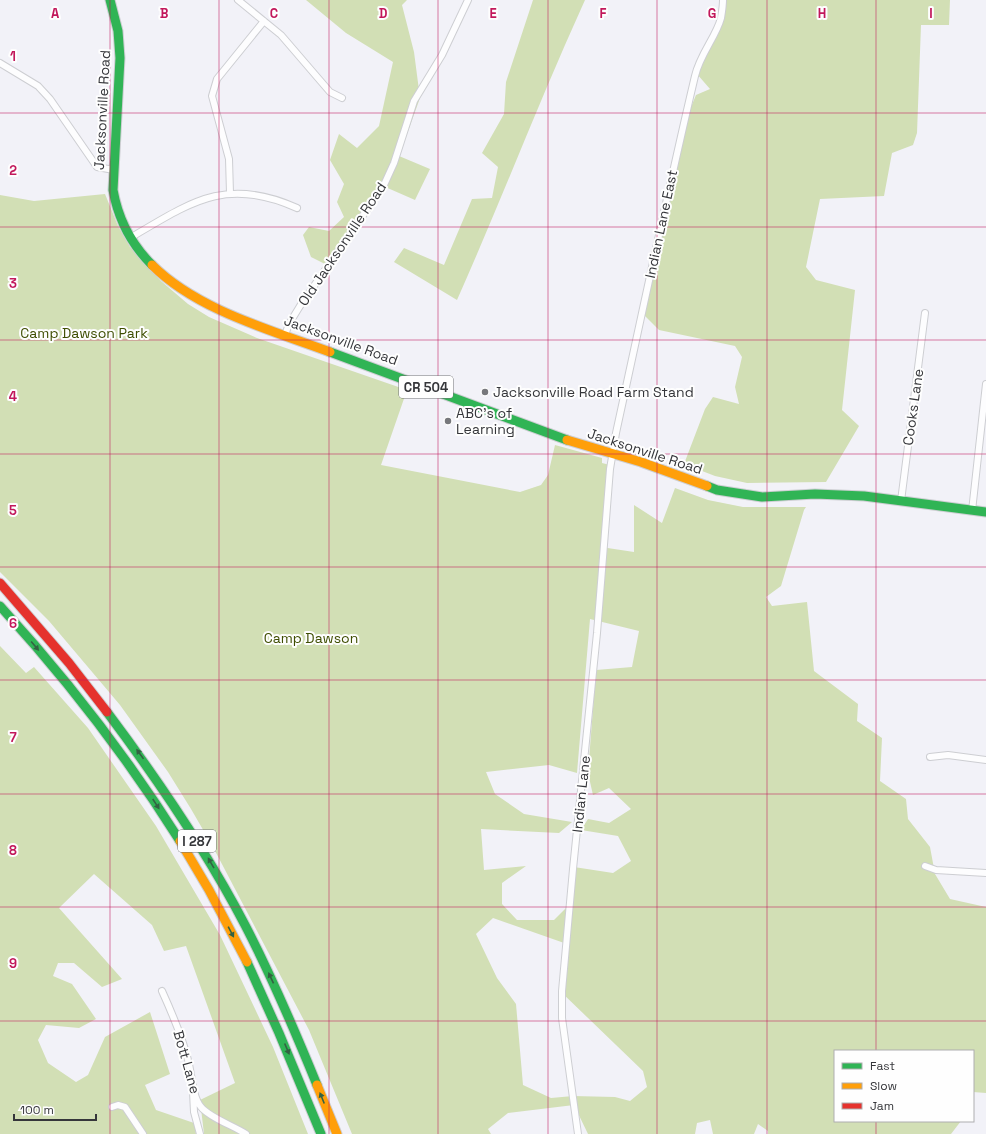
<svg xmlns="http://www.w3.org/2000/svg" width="986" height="1134" font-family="'Space Grotesk',sans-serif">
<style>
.green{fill:#d2dfb5;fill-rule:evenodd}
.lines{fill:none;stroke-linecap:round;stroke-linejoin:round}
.street-casing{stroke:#cdced2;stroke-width:8}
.fast-casing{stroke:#cdced2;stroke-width:11}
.slow-casing{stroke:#cdced2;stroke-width:11}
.jam-casing{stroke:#cdced2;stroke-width:11}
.street{stroke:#fdfdfe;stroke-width:6}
.fast{stroke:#30b455;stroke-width:9}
.slow{stroke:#ff9f0a;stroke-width:9}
.jam{stroke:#e5322d;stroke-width:9}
.oneway{fill:#336243}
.grid{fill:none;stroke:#c2185b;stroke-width:1;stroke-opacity:0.55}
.poi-dot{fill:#77787c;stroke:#fefefe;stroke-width:1.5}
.labels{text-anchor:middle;stroke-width:4;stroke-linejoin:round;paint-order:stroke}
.shield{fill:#fefefe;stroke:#717275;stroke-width:1}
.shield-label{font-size:13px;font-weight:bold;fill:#35363a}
.street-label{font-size:14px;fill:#35363a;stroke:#fefefe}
.park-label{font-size:14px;fill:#3e4d01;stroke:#fefefe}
.poi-label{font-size:14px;fill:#35363a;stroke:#fefefe;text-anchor:start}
.grid-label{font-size:13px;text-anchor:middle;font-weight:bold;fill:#c2185b;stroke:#fefefe;stroke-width:4;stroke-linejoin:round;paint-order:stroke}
</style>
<rect width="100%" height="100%" fill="#f2f2f8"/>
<path class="green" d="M306,0h101l-5,5 12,47 6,46 -21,58 31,13 -15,31 -32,-14 -54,80 -18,-9 -8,-22 6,-8 20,4 15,-14 -7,-15 7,-18 -14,-24 9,-26 18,14 22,-22 14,-64 -47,-29z
M533,0h52c-45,99 -84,201 -128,300l-63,-38 10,-14 40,17 28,-66 20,-1 6,-31 -16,-14 22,-39 2,-32z
M727,0h223l-1,25h-28l-4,108 -4,12 -21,8 -8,43 -64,3 -14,68 10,13 39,10 -13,120 17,16 -33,56 -79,1 -32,-7 -31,-12 21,-55 8,-12 26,7 -4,-17 7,-30 -7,-11 -76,-16 -17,-17 38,-179 16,-39 14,-6 -13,-15z
M105,194l13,32 12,21 31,34 27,23 21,13 48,21 150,52 -26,75 139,27 21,-7 7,-10 7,-30 47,13v5l8,2 -9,82 33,5v-47l28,18 13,-35 33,12 35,7h63l-2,3 -23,76 -15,11 6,9 35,-4 7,69 44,33 -1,17 25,17 -2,43 26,18 2,20 22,28 5,27 15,25 36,8v186l-13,-1v-41h-138v70h126l-10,13h-183v-3l-10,-7 -4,10h-41l-3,-14 -13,3 -2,11h-107l-14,-29 -66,8 -20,16 3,5h-139l-43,-104 -96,-183 -22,-38 -23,-37 -48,-67 -71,-84 -49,-49v-377l34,6zM590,619l49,12 -7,36 -36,3 -8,103 5,22 16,-7 22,21 -22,14 -21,-4 -7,11 37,6 13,25 -18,12 -39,-6 -2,35 -18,18h-37l-15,-16v-21l24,-17 -42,4 -3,-41 78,4 13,-11 -48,-8 -29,-20 -9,-22 63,-7 28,8zM493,918l74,26 -7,47 83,80 4,16 -17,14 -15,-4 -42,-1 -22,2 -28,-13 -7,-81 -19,-26 -21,-44z
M0,646l26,27 8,-6 54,61 68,98 64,109 53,112 35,87h-104l-4,-34 35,-17 -49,-137 -22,5 -12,-26 -58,-51 -35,34 63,71 -20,8 -28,-24h-16l-5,13 19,8 24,35 -17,9 -33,-3 -8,15 10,23 28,19 12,-7 17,-38 45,-25 20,62 -25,11 11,25 38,13 2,11h-196z"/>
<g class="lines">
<g class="street-casing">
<path id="street" d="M238,0l43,35 49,57 12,6
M0,63l38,23 12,13 47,68 17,3
M230,193l-1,-34 -17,-63 5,-17 47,-58
M130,238c61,-36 96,-62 167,-30
M285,335l4,-11 11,-18 84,-121 10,-22 20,-62 28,-46 26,-55
M901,501l24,-188
M972,511l14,-127
M930,757l18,-2 38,5
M925,866l11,4 50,3
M162,991c10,22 20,45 26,69 4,14 4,36 13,47 9,11 33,19 45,27
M193,1092l1,20 6,22
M112,1107l6,-2 7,2 18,27
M578,1134l-16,-116v-27l11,-122 24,-236 13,-164 6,-36c26,-119 51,-239 79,-357 5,-22 21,-39 26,-58 1,-6 2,-12 2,-18"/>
</g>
<g class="fast-casing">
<path id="fast" d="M110,0l8,31 2,27 -7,132c5,28 18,54 39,75
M330,352l237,88
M707,486l10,4 45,7 53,-3 49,2 122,16
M0,606c67,73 127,151 180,235
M107,712c51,68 99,138 138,213 27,52 50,106 72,160
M247,962l32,71 42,101"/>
</g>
<g class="slow-casing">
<path id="slow" d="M152,265c45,45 119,65 178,87
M567,440l74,22 66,24
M180,841l29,49 38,72
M317,1085l20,49"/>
</g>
<g class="jam-casing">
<path id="jam" d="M0,583l69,80 38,49"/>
</g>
<use href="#street" class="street"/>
<use href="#fast" class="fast"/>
<use href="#slow" class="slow"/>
<use href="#jam" class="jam"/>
</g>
<defs><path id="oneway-solid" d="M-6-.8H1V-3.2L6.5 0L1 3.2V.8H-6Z"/></defs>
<g class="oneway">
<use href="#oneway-solid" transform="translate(35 646) rotate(50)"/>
<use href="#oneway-solid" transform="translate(140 754) rotate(-126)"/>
<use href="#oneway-solid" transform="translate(156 804) rotate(57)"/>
<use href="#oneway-solid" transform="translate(211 863) rotate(-120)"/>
<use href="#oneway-solid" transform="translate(231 932) rotate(62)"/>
<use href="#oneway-solid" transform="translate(271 978) rotate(-115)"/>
<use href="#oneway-solid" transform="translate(287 1049) rotate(67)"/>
<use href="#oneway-solid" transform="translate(322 1098) rotate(-112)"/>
</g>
<path class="grid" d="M110,0v1134M219,0v1134M329,0v1134M438,0v1134M548,0v1134M657,0v1134M767,0v1134M876,0v1051M0,113h986M0,227h986M0,340h986M0,454h986M0,567h986M0,680h986M0,794h986M0,907h986M0,1021h986M876,1121v13"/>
<g class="poi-dot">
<circle cx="485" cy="392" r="4"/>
<circle cx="448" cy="421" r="4"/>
</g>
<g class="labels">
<g class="shield">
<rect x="399" y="376" width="54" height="22" rx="3"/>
<rect x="178" y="830" width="38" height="22" rx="3"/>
</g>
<g class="shield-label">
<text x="426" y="392">CR 504</text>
<text x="197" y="846">I 287</text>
</g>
<g class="street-label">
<text transform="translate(102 110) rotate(-87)" y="5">Jacksonville Road</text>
<text transform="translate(661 224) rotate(-78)" y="5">Indian Lane East</text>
<text transform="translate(342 244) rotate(-56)" y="5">Old Jacksonville Road</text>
<text transform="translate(341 340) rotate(20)" y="5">Jacksonville Road</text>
<text transform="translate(913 407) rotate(-82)" y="5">Cooks Lane</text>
<text transform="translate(645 451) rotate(18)" y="5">Jacksonville Road</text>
<text transform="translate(581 794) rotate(-84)" y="5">Indian Lane</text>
<text transform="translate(187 1062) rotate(74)" y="5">Bott Lane</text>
</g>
<g class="park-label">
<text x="84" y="338">Camp Dawson Park</text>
<text x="311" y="643">Camp Dawson</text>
</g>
<g class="poi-label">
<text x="493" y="397">Jacksonville Road Farm Stand</text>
<text x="456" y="418">ABC's of<tspan x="456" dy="16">Learning</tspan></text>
</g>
</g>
<g class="grid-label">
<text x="55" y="18">A</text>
<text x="164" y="18">B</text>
<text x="274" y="18">C</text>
<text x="383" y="18">D</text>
<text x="493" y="18">E</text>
<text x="603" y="18">F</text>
<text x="712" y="18">G</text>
<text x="822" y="18">H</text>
<text x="931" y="18">I</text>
<text x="13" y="61">1</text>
<text x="13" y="175">2</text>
<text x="13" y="288">3</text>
<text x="13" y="401">4</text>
<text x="13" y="515">5</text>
<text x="13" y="628">6</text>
<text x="13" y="742">7</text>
<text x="13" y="855">8</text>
<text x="13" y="968">9</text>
</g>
<rect x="834" y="1050" width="140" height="72" fill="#fefefe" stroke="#aeaeb0"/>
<rect x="842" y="1063" width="20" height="6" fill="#30b455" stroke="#aeaeb0"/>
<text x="870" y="1070" font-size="12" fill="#35363a">Fast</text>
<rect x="842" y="1083" width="20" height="6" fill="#ff9f0a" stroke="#aeaeb0"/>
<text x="870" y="1090" font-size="12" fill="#35363a">Slow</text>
<rect x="842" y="1103" width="20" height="6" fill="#e5322d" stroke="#aeaeb0"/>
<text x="870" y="1110" font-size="12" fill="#35363a">Jam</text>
<path d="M14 1114v6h82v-6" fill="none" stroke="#35363a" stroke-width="2"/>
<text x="20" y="1114" font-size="12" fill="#35363a" stroke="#fefefe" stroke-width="3" paint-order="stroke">100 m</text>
</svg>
